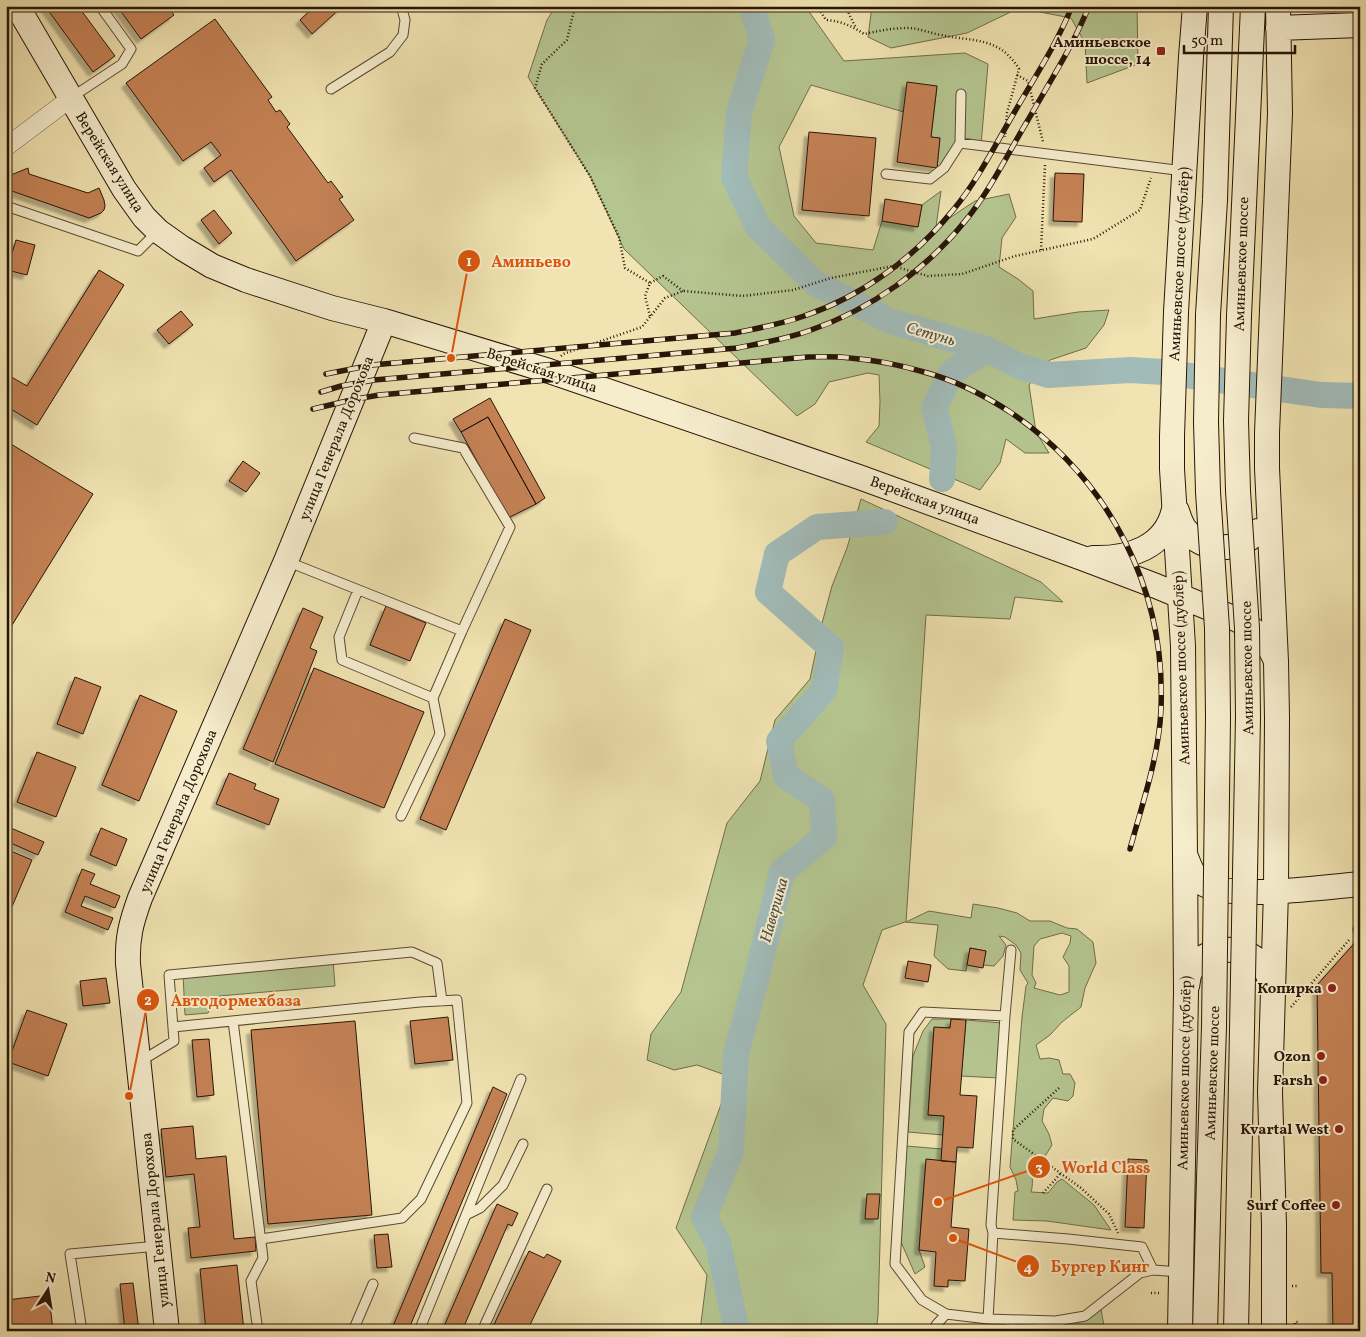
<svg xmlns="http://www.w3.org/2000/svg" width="1366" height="1337" font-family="Vollkorn,serif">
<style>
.green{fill:#b5c590;stroke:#6e6d4c;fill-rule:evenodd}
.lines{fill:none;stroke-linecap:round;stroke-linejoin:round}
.river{stroke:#a1bbb8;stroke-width:26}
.building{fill:#c58254;stroke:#281507;filter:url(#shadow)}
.lane-casing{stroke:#5a4932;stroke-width:11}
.street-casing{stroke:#5a4932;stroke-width:19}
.secondary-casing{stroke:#281507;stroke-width:26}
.path{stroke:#281507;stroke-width:2.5;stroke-dasharray:1 2.5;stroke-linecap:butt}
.lane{stroke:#f6edcd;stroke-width:9}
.street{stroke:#f6edcd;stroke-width:18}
.secondary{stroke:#f6edcd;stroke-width:24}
.rail-casing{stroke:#281507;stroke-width:5.5}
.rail{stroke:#f6edcd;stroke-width:4;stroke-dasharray:11;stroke-linecap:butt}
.secondary-bridge-casing{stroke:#281507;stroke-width:26;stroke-linecap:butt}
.secondary-bridge{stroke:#f6edcd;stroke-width:24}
.poi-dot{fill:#8f2418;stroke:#f6edcd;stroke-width:2}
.labels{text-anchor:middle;stroke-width:4;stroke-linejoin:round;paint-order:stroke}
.poi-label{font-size:15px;font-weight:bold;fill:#281507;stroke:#f6edcd;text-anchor:end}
.street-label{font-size:15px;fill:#281507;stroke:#f6edcd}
.water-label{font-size:16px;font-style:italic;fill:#524f45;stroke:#f6edcd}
.leader{fill:none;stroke:#de560c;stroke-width:2}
.callout-dot{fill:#de560c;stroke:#f6edcd;stroke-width:2}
.mark-label{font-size:15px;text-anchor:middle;font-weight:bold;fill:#fff}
.callout-label{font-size:16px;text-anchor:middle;font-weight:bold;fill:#de560c;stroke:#f6edcd;stroke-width:4;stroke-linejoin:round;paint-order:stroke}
</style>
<defs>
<filter id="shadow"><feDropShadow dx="-4.5" dy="4.5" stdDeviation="1" flood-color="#0004"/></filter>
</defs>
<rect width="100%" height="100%" fill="#f1e4b2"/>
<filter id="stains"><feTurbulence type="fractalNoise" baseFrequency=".004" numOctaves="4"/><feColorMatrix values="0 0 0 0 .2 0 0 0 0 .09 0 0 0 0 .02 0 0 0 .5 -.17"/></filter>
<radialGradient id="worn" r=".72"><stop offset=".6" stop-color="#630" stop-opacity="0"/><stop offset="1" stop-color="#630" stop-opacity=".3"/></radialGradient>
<path class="green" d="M556,6h249l39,55 121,-8 23,11 -7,81 -21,-2 -16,25h-7l3,-30 -9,-1 6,-51 -33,26 -93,-27 -32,62 15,69 22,27 57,7 9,-29 36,6 4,-22 19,-14 -5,36 39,-26 34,-7 7,23 -14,21 -3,29 19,12 15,12 1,28 44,-7 31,-2 -5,15 -18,23 -36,12 -21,25 7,47 13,21h-24l-19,-14 -6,24 -20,27 -114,-48 13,-16 1,-24 -1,-27 -11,-2 -39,9 -14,22 -18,12 -173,-167 -34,-73 -62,-99 19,-57z
M872,6h265l1,58 -51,19 -2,-40 -14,-25 -52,-10 -52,25 -76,15 -23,-11z
M861,499l180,83 22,20 -48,-5 -5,22 -84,-4 -20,307 23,-11 42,7 2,-14 25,4 19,5 13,8h20l17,7 10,1 16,13 3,21 -11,25 -4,19 -19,15 -12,13 -14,10 4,14 9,-1 10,2 4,14h7l5,9 -2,13 -5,5 -15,-3 -9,11 -2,12 7,13 3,11 -10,16 -5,2 -7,7c3,7 3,15 1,22l17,1 9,-11 5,-3 32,26 17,25 -64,-9 -34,-1 2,-28 3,-1 -2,-11 -6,-13 12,-150 4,-31 2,-3 -8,-13 1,-17 -5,-8 -11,-8 -6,-1 7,9 -3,11 -9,10 -11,-1 3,-14 -16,-3 -4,23 -18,-2 -14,-13 4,-31 -33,-3 -23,8 -19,55 23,39 -8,292 -2,15h-176l7,-56 -31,-47 55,-151 -34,-12 -23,5 -27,-10 4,-26 30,-42 46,-169 33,-42 15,-61 35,-41 11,-52 11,-41 15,-38zM1062,933l9,3 -1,7 -7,14 6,9v26l-9,3 -26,-7 2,-5 -4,-8 2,-29 6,-7z
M333,960l2,26 -116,10 -11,17 -23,2 -2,-41z
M932,1019h19l-1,9h-16l-6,87 16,1 -1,19 -35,-3 5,-76 10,-25z
M966,1020l36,3 -3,55 -38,-2z
M906,1146l36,3v12l-16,-1 -7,90 6,17 -10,7 -14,-32z
M1100,1304l5,27h-83l1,-11 62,-4z"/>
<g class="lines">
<path class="river" d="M751,6l11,33 -23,73 -5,65 24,50 57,56 75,38 96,28 31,16 31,10 82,-5 34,2 157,23 39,1
M942,479l2,-33 -10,-38 17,-35 35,-24
M737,1331l-19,-88 -14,-26 27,-65 5,-98 20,-74 26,-108 42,-35 -2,-37 -36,-24 -7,-35 45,-51 7,-42 -63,-56 9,-38 40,-27 68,-5"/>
</g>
<path class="building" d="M45,6h33l37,50 -22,16z
M117,6h50l7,9 -33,24z
M315,6h28l-31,28 -12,-14z
M215,19l57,78 -4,3 8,12 4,-2 10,14 -3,3 41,56 3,-2 12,16 -4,2 15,21 -58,41 -65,-91 -17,12 -10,-14 17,-13 -10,-13 -28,19 -57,-78z
M907,82l30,4 -6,51 9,1 -3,30 -40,-6z
M809,132l67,6 -7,78 -67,-6z
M28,168l1,6 59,19 11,-5 5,12 1,6 -1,4 -3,3 -12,5 -80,-28 -3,-6v-7z
M1055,173l29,1 -2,48 -29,-1z
M885,199l37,6 -4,22 -36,-6z
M214,210l18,23 -13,11 -18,-24z
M16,240l19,5 -8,30 -20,-5z
M99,270l25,15 -87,140 -31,-19v-28l2,-3 19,11z
M181,311l12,14 -24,19 -12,-14z
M490,398l55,100 -9,6 -48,-87 -27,15 -8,-13z
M488,417l48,87 -28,14 -47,-86z
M6,441l87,53 -84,136 -3,-1z
M243,461l17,12 -14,19 -17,-11z
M386,606l40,17 -16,38 -40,-16z
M303,608l20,9 -13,31 7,3 -44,111 -30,-13z
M505,619l26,11 -85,200 -26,-11z
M314,668l110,44 -40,96 -109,-44z
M75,677l26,10 -18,47 -26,-10z
M140,695l37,16 -38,90 -37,-16z
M37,752l39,15 -20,50 -39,-15z
M229,773l27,11 -2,5 25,10 -10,26 -53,-21z
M6,826l38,16 -6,13 -32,-14z
M101,828l26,11 -11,27 -26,-11z
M6,849l26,11 -24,56 -2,-1z
M82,869l13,5 -5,10 30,12 -5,12 -30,-12 -4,10 32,12 -5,12 -43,-18z
M1359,938l1,393h-27l-1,-58h-11l-4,-288z
M970,948l16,3 -3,17 -16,-3z
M908,961l23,4 -3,17 -23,-4z
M106,978l4,25 -27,3 -3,-25z
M27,1010l40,14 -19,52 -40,-14z
M448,1017l5,43 -38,4 -5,-43z
M951,1019l15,1 -6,75 17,1 -4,52 -16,-1 -1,15 -15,-1 3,-45 -16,-1 6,-88 16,1z
M355,1021l17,194 -104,9 -17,-194z
M209,1039l5,56 -17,2 -5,-57z
M493,1087l14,7 -99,237h-17z
M193,1126l3,33 30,-3 8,83 21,-2 1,14 -65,7 -3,-30 12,-1 -6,-53 -28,3 -5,-48z
M926,1159l30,3 -5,65 18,2 -4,52 -17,-1v7l-14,-1 2,-34 -17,-2z
M1128,1159l19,1 -3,68 -19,-1z
M867,1194h13l-2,25h-13z
M497,1204l21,9 -6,13 -4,-2 -46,107h-20z
M388,1234l4,33 -15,1 -3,-33z
M529,1251l15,7 3,-4 14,7 -34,70h-36z
M237,1265l7,66h-38l-6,-62z
M133,1283l6,48h-14l-5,-47z
M49,1295l4,36h-47v-31z"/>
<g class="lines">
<g class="lane-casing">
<path id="lane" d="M331,89l59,-37 13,-17 2,-15 -4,-14
M72,97l50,-33 9,-15 -31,-43
M960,143l1,-49
M886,174l44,5 14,-11 16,-25 224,28
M6,206l132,45 20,-20
M414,438l49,10 47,79 -48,104
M286,561l176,70 -29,67 -91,-38 -3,-23 19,-47
M401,816l39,-82 -7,-36
M1358,930h2
M1005,1016l6,-66
M233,1021l30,237 -12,23 7,50
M173,1027l247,-25 37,-2 10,103 -46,96 -19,19 -141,21
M141,1061l33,-20 -5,-66 243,-23 25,11 5,38
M466,1215l14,-7 23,-23 20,-41
M946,1314l-24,-14 -27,-36 14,-232 14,-20 82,4 -14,209 2,8
M988,1319l68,2 29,-5 55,-43 13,-3
M1056,1321l5,10
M936,1325l10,-11 42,5 5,-86 75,6 74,8 11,23 27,2
M82,1331l-12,-77 88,-8
M353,1331l20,-47
M419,1331l102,-252
M482,1331l65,-142
M1010,1331v-11"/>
</g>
<g class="street-casing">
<path id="street" d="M6,147l65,-49"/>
</g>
<g class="secondary-casing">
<path id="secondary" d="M17,6l107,183 20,28 14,14 24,17 30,18 34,14 86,28 52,13 165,50 310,106 223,81 74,28 82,34c19,11 29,20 38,41
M1278,28l82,-3
M1208,315l7,-115 6,-194
M1239,316l14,-310
M1177,511c2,6 4,13 8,18 18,24 53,24 73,2
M1093,558c35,1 73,-10 81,-49
M1186,857c4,10 7,19 16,26 25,18 124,4 158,1
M1187,986c1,-3 1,-8 2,-11 13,-32 59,-33 76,-6 4,6 5,12 6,18
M167,1331l-39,-367c-1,-26 3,-41 12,-66l146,-337 98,-240
M1180,1331l6,-339 -1,-137 -2,-209 -11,-177v-33l4,-124 15,-255 4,-51
M1205,1331l4,-152
M1236,1331l5,-249
M1274,1331v-106l-4,-133 6,-201 1,-173 -1,-57 -9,-193v-35l13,-320 -2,-107"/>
</g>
<path class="path" d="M581,6l-7,4 -7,30 -25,24 -7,24 55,88 29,61 6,31 25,15
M817,6l9,14c15,1 26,6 38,14 14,-3 29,-6 43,-6 12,0 22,5 34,7 32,7 58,1 78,34l-12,44 -2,24
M847,6l2,8 7,14
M1017,75l11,6 15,61
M1041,250l4,-85
M650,316l-5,-20 5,-13 13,-7 20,15
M561,356l2,-2 79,-27 23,-29 18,-7 60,5 50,-6 38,-12 62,-12 35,10 34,-2 53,-18 78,-17 47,-29 11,-32
M1291,1007l59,-68
M1059,1088l-46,42v9l68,49 28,26 9,19
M1043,1193l11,-12 6,-7
M1292,1286h7
M1151,1293h9
M1295,1324v-2h5"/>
<use href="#lane" class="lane"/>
<use href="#street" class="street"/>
<use href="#secondary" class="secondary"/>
<g class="rail-casing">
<path id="rail" d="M326,374l46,-9 363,-32c23,-5 47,-9 69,-17 59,-20 111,-59 150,-107 24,-29 41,-64 60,-96 20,-35 43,-69 58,-107
M321,392l20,-6 33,-6 363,-32c25,-5 50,-9 74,-18 60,-21 115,-60 155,-110 25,-31 42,-67 62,-100 21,-37 45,-74 61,-114
M313,409l38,-9 28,-5 429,-38c14,0 28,-1 42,1 25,2 50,7 74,14 30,8 60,23 86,40 99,67 156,177 151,297 -2,48 -19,95 -31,140"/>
</g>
<use href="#rail" class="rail"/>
<g class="secondary-bridge-casing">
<path id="secondary-bridge" d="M1208,315l-2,107 2,70 9,136 1,90 -4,309 -5,152
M1239,316l-3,105 2,70 9,137 1,89 -7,365"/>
</g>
<use href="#secondary-bridge" class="secondary-bridge"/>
</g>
<g class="poi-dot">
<rect x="1156" y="46" width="10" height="10" rx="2.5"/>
<circle cx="1332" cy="988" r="5"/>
<circle cx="1321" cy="1056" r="5"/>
<circle cx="1323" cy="1080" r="5"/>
<circle cx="1339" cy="1129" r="5"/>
<circle cx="1336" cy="1205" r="5"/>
</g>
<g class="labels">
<g class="poi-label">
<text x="1151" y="47">Аминьевское<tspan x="1151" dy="17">шоссе, 14</tspan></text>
<text x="1322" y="993">Копирка</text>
<text x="1311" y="1061">Ozon</text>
<text x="1313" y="1085">Farsh</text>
<text x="1329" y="1134">Kvartal West</text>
<text x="1326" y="1210">Surf Coffee</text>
</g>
<g class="street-label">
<text transform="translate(110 162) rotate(58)" y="5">Верейская улица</text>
<text transform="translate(1179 264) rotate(-87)" y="5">Аминьевское шоссе (дублёр)</text>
<text transform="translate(1241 264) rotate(-88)" y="5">Аминьевское шоссе</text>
<text transform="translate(542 370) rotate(18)" y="5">Верейская улица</text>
<text transform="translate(336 438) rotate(-68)" y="5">улица Генерала Дорохова</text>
<text transform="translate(925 500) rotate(20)" y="5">Верейская улица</text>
<text transform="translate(1181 668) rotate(-92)" y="5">Аминьевское шоссе (дублёр)</text>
<text transform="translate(1247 668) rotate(-91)" y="5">Аминьевское шоссе</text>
<text transform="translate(178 811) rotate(-67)" y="5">улица Генерала Дорохова</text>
<text transform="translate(1184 1073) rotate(-89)" y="5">Аминьевское шоссе (дублёр)</text>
<text transform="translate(1212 1073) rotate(-88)" y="5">Аминьевское шоссе</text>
<text transform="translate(155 1220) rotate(-96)" y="5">улица Генерала Дорохова</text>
</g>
<g class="water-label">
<text transform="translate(931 333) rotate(16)" y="6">Сетунь</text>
<text transform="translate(773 910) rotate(-74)" y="6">Навершка</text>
</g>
</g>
<path class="leader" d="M451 358L469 261M129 1096L148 1000M938 1202L1039 1167M953 1238L1028 1266"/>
<g class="callout-dot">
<circle cx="451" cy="358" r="5"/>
<circle cx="129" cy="1096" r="5"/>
<circle cx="938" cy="1202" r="5"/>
<circle cx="953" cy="1238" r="5"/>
<circle cx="469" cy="261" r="12"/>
<circle cx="148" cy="1000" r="12"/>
<circle cx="1039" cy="1167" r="12"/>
<circle cx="1028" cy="1266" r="12"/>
</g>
<g class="mark-label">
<text x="469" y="266">1</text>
<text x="148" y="1005">2</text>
<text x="1039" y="1172">3</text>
<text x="1028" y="1272">4</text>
</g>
<g class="callout-label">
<text x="531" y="267">Аминьево</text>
<text x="236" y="1006">Автодормехбаза</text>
<text x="1106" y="1173">World Class</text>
<text x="1100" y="1272">Бургер Кинг</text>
</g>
<rect width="1366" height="1337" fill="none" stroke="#f1e4b2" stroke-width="25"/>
<rect x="8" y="8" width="1351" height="1322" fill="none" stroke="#281507" stroke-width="2.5"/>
<rect x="12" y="12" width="1341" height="1312" fill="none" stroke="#281507"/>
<g transform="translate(48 1290) rotate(12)" stroke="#f6edcd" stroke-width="4" paint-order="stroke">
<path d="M0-4L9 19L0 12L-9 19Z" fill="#281507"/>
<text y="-8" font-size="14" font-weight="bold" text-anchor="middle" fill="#281507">N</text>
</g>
<path d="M1184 45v8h111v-8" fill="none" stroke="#281507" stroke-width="2.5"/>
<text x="1191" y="45" font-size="15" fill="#281507" stroke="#f6edcd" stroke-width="4" paint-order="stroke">50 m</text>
<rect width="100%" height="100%" filter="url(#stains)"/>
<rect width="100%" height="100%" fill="url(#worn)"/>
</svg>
